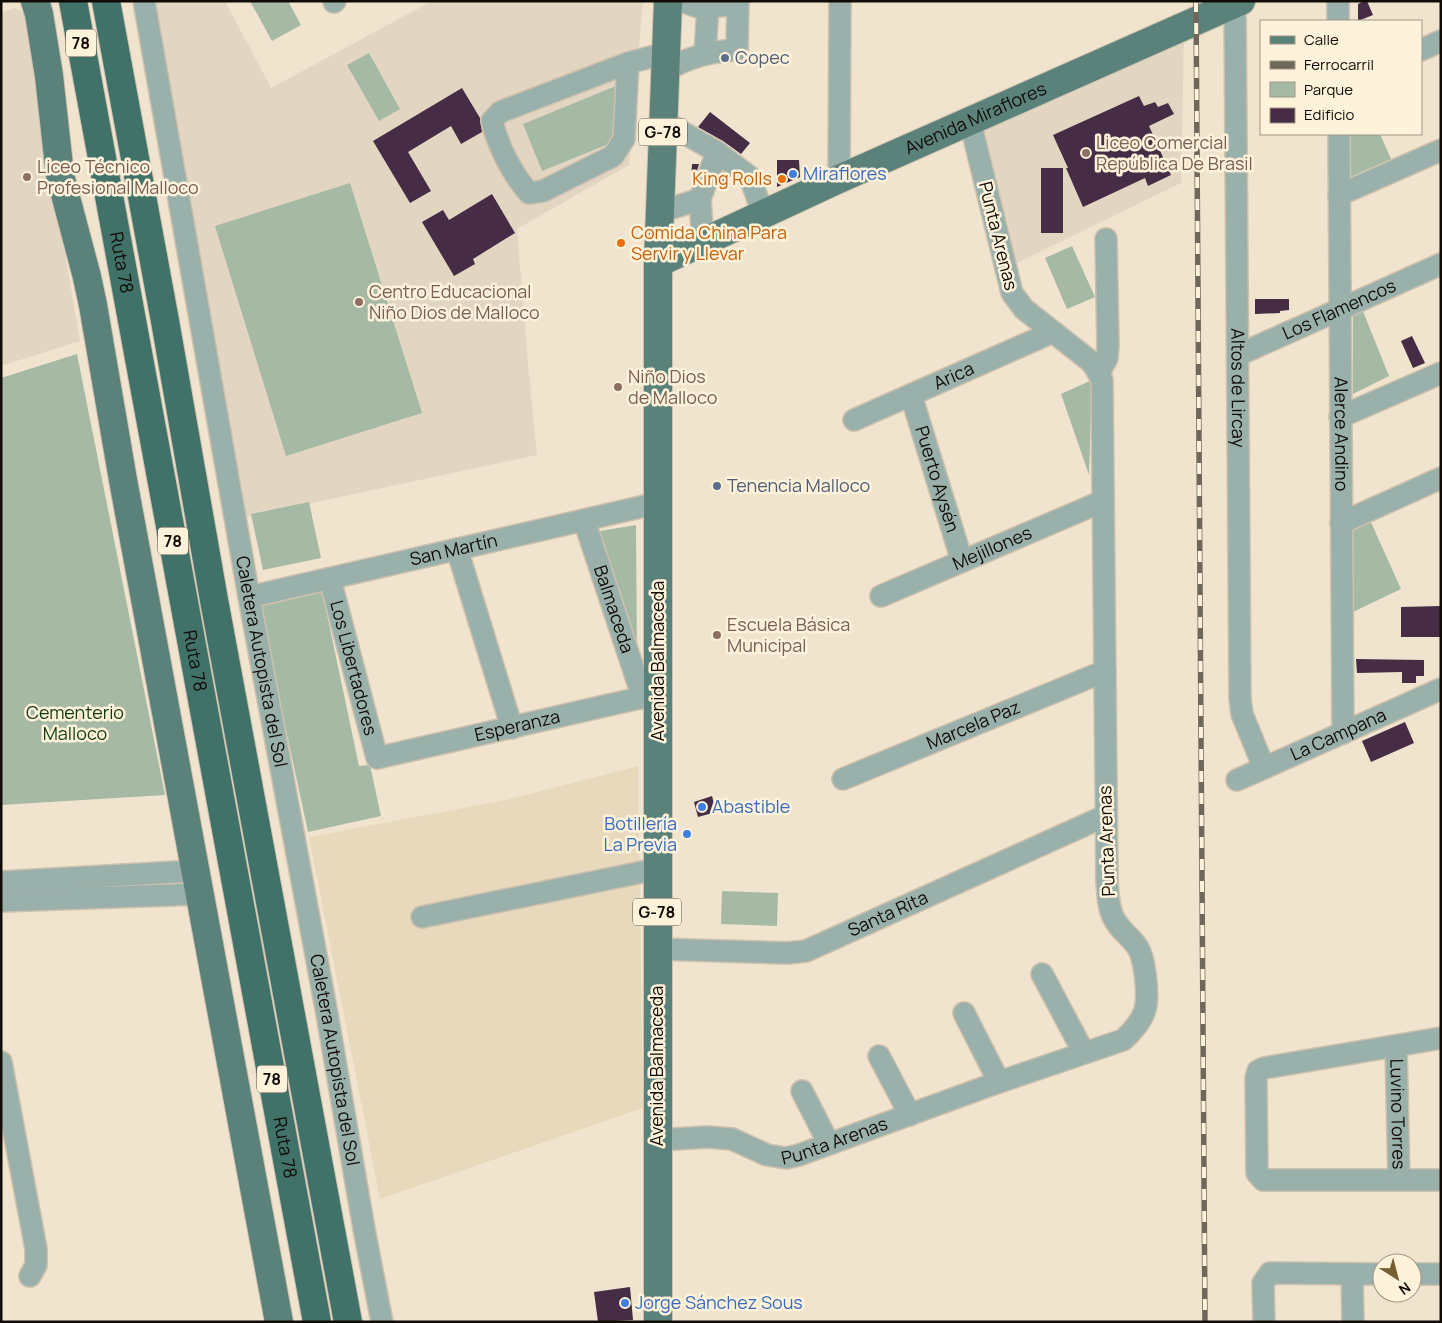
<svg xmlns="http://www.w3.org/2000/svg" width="1442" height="1323" font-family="Manrope,sans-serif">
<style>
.built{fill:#e9d9bc}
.education{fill:#e2d6c2}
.green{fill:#a6b9a5}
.building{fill:#462c44}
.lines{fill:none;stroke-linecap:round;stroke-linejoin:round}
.minor-casing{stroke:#cdc1ae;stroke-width:24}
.major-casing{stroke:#cdc1ae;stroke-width:30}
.highway-casing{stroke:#cdc1ae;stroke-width:30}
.minor{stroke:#9ab0ab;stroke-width:21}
.major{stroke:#5a827b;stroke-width:28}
.highway{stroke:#417269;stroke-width:28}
.rail-casing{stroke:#6f685a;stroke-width:5.5}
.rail{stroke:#fef2db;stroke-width:4;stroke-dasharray:11;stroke-linecap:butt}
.service-dot{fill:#5c6f8a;stroke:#fef2db;stroke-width:2}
.education-dot{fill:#8d6e63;stroke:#fef2db;stroke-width:2}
.shop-dot{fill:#3f7fe0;stroke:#fef2db;stroke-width:2}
.food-dot{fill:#e8710a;stroke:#fef2db;stroke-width:2}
.labels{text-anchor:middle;stroke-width:5;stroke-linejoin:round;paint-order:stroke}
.shield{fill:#fef2db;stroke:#575145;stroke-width:1}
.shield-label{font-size:16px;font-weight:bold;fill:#100c05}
.service-label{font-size:18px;fill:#4e5e75;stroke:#fef2db;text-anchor:start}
.street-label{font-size:18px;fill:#100c05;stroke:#fef2db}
.education-label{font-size:18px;fill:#785e54;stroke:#fef2db;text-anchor:start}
.shop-label{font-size:18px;fill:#366cbe;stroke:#fef2db;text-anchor:start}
.food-label{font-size:18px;fill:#c56008;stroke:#fef2db;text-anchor:end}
.park-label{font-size:18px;fill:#0f3b0f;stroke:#fef2db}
</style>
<rect width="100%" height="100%" fill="#f1e4ce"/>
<path class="built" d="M638,766l5,342 -263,91 -71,-362 197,-37z"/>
<path class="education" d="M160,1h65l46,87 161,-87h211l-14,164 -112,64 12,146 8,80 -305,65 -87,-512z
M14,8l10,5 56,328 -79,25v-353z
M1184,35l-3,148 -166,81 -32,-142z"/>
<path class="green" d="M250,1h38l13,24 -29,16z
M369,53l31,56 -21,12 -32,-56z
M616,86l4,42 -14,17 -64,26 -19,-47z
M1350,134h30l11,25 -41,18z
M350,183l72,230 -136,43 -71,-230z
M1072,246l23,51 -28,12 -22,-51z
M1362,309l27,67 -36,18v-81z
M77,354l88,441 -164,10v-427z
M1092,380l-3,95 -28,-81z
M309,502l12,56 -58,12 -12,-56z
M1369,518l32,71 -48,23 -3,-79 6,-9z
M636,525l1,138 -43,-131z
M321,586l38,180 11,-1 11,51 -73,16 -50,-232z
M722,891l56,2 -1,33 -56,-2z"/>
<path class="building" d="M1364,1h3l6,14 -15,6v-17z
M462,88l18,30 2,14 -21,12 -10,-18 -43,26 23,39 -21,12 -37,-62z
M1139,96l5,10 11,-4 3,5 10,-4 6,11 -25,12 22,49 -23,11 -3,-8 -62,29 -17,-39h2l-15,-33z
M710,112l40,31 -9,11 -18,-13 -25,-14z
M777,160h22l1,17 -23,10z
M692,164h7l-5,16h-3z
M1041,168h22v65h-22z
M723,172l5,4v6h-8z
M492,194l23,39 -42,26 2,5 -21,12 -32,-54 21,-12 6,10z
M1255,299h34v11l-9,1v2l-25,1z
M1412,336l13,27 -12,5 -12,-27z
M1441,606v31h-40v-30z
M1356,659l68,1v16h-8v7h-14v-11l-45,1z
M1405,722l9,21 -43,19 -9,-21z
M712,796l4,16 -18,5 -4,-15z
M630,1287l3,33 -35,2 -4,-30z"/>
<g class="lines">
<g class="minor-casing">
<g id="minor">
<path id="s1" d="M144,1l105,596 78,417 37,215 18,93"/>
<path d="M1338,1v20"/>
<path d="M334,2l1,-1"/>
<path id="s2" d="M1235,4l5,694 2,16 22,54"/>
<path d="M1421,50l20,-9"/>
<path d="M705,53l3,-46"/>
<path d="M628,63l-4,76 -11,17 -70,35 -14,2c-17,-19 -31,-47 -37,-72l8,-9 128,-49 38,-10"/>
<path d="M665,71c23,-14 45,-20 72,-21l1,-46 -37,4 -20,-7"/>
<path d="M663,121l54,31 33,25 13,37"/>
<path id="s3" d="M1339,134l4,599"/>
<path d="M839,179l1,-178"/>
<path d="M1339,195l102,-45"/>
<path d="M700,199l3,43"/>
<path d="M660,212l40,-13 17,-47"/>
<path id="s4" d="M1238,355l203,-91"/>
<path d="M1099,373l8,-15 1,-12 -2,-107"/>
<path id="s5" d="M911,395l51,166"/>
<path d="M1340,417l101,-44"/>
<path id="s6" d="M854,420l199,-88"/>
<path id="s7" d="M584,520l59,178"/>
<path d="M1341,523l100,-45"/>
<path d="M457,549l55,179"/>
<path id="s8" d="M330,579l47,179 280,-64"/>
<path id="s9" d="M881,596l222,-95"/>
<path id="s10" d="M249,597l409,-94"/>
<path id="s11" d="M843,779l262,-108"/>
<path id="s12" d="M1237,780l204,-91"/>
<path d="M1,882l194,-11"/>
<path d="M1,901l198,-7"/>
<path d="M422,917l235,-48"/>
<path id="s13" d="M657,949l131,4 18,-2 299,-135"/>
<path d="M1042,974l42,79"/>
<path d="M964,1013l35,69"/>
<path d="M1441,1038l-177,30 -6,3 -2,7 1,95 6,7h178"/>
<path id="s14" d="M1396,1046l3,134"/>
<path d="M879,1056l31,59"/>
<path d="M1,1062l35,187v16l-6,11"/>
<path d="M802,1091l27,53"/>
<path id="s15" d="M657,1140l51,-3 24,2 35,16 19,3 13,-3 200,-73 124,-42c10,-9 21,-21 23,-35 2,-12 -1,-46 -8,-57 -6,-10 -16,-16 -22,-26 -8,-11 -8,-28 -9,-41l-5,-501 -7,-13 -5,-6 -66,-52 -12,-16 -42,-172"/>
<path d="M1352,1274l1,48"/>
<path d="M1412,1274h29"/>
<path d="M1264,1322l-1,-39 7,-10 112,1"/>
</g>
</g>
<g class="major-casing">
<g id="major">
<path d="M35,1l4,13 10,62 11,99 27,102 6,28 30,175 156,842"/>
<path id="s16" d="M658,263l181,-84 402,-178"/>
<path d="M658,1322v-1059l10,-262"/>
</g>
</g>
<g class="highway-casing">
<g id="highway">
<path id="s17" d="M73,1l244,1321"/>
<path d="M106,1l59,320 49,279 134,722"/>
</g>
</g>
<use href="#minor" class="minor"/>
<use href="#major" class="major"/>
<use href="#highway" class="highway"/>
<g class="rail-casing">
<path id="rail" d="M1196,1l9,1321"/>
</g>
<use href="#rail" class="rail"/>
</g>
<g class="service-dot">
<circle cx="725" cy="58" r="5"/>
<circle cx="717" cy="486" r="5"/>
</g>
<g class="education-dot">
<circle cx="1086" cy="153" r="5"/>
<circle cx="27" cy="177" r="5"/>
<circle cx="359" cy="302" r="5"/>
<circle cx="618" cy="387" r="5"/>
<circle cx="717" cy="635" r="5"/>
</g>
<g class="shop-dot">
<circle cx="793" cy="174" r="5"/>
<circle cx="702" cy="807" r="5"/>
<circle cx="687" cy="834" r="5"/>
<circle cx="625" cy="1303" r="5"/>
</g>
<g class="food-dot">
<circle cx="782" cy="179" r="5"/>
<circle cx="621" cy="243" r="5"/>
</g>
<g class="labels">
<g class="shield">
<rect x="66" y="29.5" width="30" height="27" rx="4"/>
<rect x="639" y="118.5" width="48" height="27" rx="4"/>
<rect x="158" y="527.5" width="30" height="27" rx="4"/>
<rect x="633" y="898.5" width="48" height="27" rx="4"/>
<rect x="257" y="1065.5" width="30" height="27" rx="4"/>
</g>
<g class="shield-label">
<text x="81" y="49">78</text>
<text x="663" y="138">G-78</text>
<text x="173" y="547">78</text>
<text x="657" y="918">G-78</text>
<text x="272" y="1085">78</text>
</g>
<g class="service-label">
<text x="735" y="64">Copec</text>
<text x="727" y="492">Tenencia Malloco</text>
</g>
<g class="street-label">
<text dy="6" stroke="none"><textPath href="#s16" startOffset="349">Avenida Miraflores</textPath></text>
<text transform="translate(998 236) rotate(76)" y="6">Punta Arenas</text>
<text dy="6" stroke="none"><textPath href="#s17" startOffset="266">Ruta 78</textPath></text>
<text dy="6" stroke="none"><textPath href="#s4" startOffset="111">Los Flamencos</textPath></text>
<text dy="6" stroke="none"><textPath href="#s6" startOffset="109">Arica</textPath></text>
<text dy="6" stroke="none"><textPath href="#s2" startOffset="384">Altos de Lircay</textPath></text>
<text dy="6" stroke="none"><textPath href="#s3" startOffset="300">Alerce Andino</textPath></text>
<text dy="6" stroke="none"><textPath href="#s5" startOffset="88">Puerto Aysén</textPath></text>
<text dy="6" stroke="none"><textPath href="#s9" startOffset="121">Mejillones</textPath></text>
<text dy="6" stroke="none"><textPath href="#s10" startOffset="210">San Martín</textPath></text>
<text dy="6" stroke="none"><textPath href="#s7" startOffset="94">Balmaceda</textPath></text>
<text dy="6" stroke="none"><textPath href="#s17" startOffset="671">Ruta 78</textPath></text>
<text transform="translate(658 661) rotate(-90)" y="6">Avenida Balmaceda</text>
<text dy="6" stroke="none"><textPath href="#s1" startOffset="671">Caletera Autopista del Sol</textPath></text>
<text dy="6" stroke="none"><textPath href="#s8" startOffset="92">Los Libertadores</textPath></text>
<text dy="6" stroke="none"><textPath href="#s11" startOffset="141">Marcela Paz</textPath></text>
<text dy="6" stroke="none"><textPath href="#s8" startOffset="329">Esperanza</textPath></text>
<text dy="6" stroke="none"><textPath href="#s12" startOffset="111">La Campana</textPath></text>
<text transform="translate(1107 841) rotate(-92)" y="6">Punta Arenas</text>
<text dy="6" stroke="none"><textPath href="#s13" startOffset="239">Santa Rita</textPath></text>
<text dy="6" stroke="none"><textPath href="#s1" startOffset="1076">Caletera Autopista del Sol</textPath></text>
<text transform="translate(657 1066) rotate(-90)" y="6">Avenida Balmaceda</text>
<text dy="6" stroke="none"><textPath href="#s14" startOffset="68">Luvino Torres</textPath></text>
<text dy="6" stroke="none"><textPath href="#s15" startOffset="184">Punta Arenas</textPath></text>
<text dy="6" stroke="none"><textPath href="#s17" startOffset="1166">Ruta 78</textPath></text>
</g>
<g class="education-label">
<text x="1096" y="149">Liceo Comercial<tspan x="1096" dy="21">República De Brasil</tspan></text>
<text x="37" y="173">Liceo Técnico<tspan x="37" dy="21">Profesional Malloco</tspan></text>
<text x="369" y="298">Centro Educacional<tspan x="369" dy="21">Niño Dios de Malloco</tspan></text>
<text x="628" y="383">Niño Dios<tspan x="628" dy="21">de Malloco</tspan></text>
<text x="727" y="631">Escuela Básica<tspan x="727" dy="21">Municipal</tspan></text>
</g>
<g class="shop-label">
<text x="803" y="180">Miraflores</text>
<text x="712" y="813">Abastible</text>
<text x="677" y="830" text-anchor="end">Botillería<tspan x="677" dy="21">La Previa</tspan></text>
<text x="635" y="1309">Jorge Sánchez Sous</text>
</g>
<g class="food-label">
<text x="772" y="185">King Rolls</text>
<text x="631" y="239" text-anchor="start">Comida China Para<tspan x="631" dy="21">Servir y Llevar</tspan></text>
</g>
<g class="park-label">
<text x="75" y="719">Cementerio<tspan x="75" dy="21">Malloco</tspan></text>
</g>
</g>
<rect width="1442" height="1323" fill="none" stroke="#100c05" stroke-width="5"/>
<rect x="1260" y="20" width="162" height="115" fill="#fef2db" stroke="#9f9685"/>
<rect x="1270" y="36" width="25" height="8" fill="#5a827b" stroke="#9f9685"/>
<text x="1304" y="45" font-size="15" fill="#100c05">Calle</text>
<rect x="1270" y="61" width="25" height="8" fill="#6f685a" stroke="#9f9685"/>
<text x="1304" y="70" font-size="15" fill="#100c05">Ferrocarril</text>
<rect x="1270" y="82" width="25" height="15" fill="#a6b9a5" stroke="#9f9685"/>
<text x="1304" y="95" font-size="15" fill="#100c05">Parque</text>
<rect x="1270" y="108" width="25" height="15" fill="#462c44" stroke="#9f9685"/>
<text x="1304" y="120" font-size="15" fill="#100c05">Edificio</text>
<g transform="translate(1397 1278) rotate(144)"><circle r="24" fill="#fef2db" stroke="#9f9685"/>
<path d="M0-4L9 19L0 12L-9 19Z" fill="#775e30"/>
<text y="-8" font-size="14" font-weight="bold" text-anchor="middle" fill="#100c05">N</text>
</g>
</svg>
